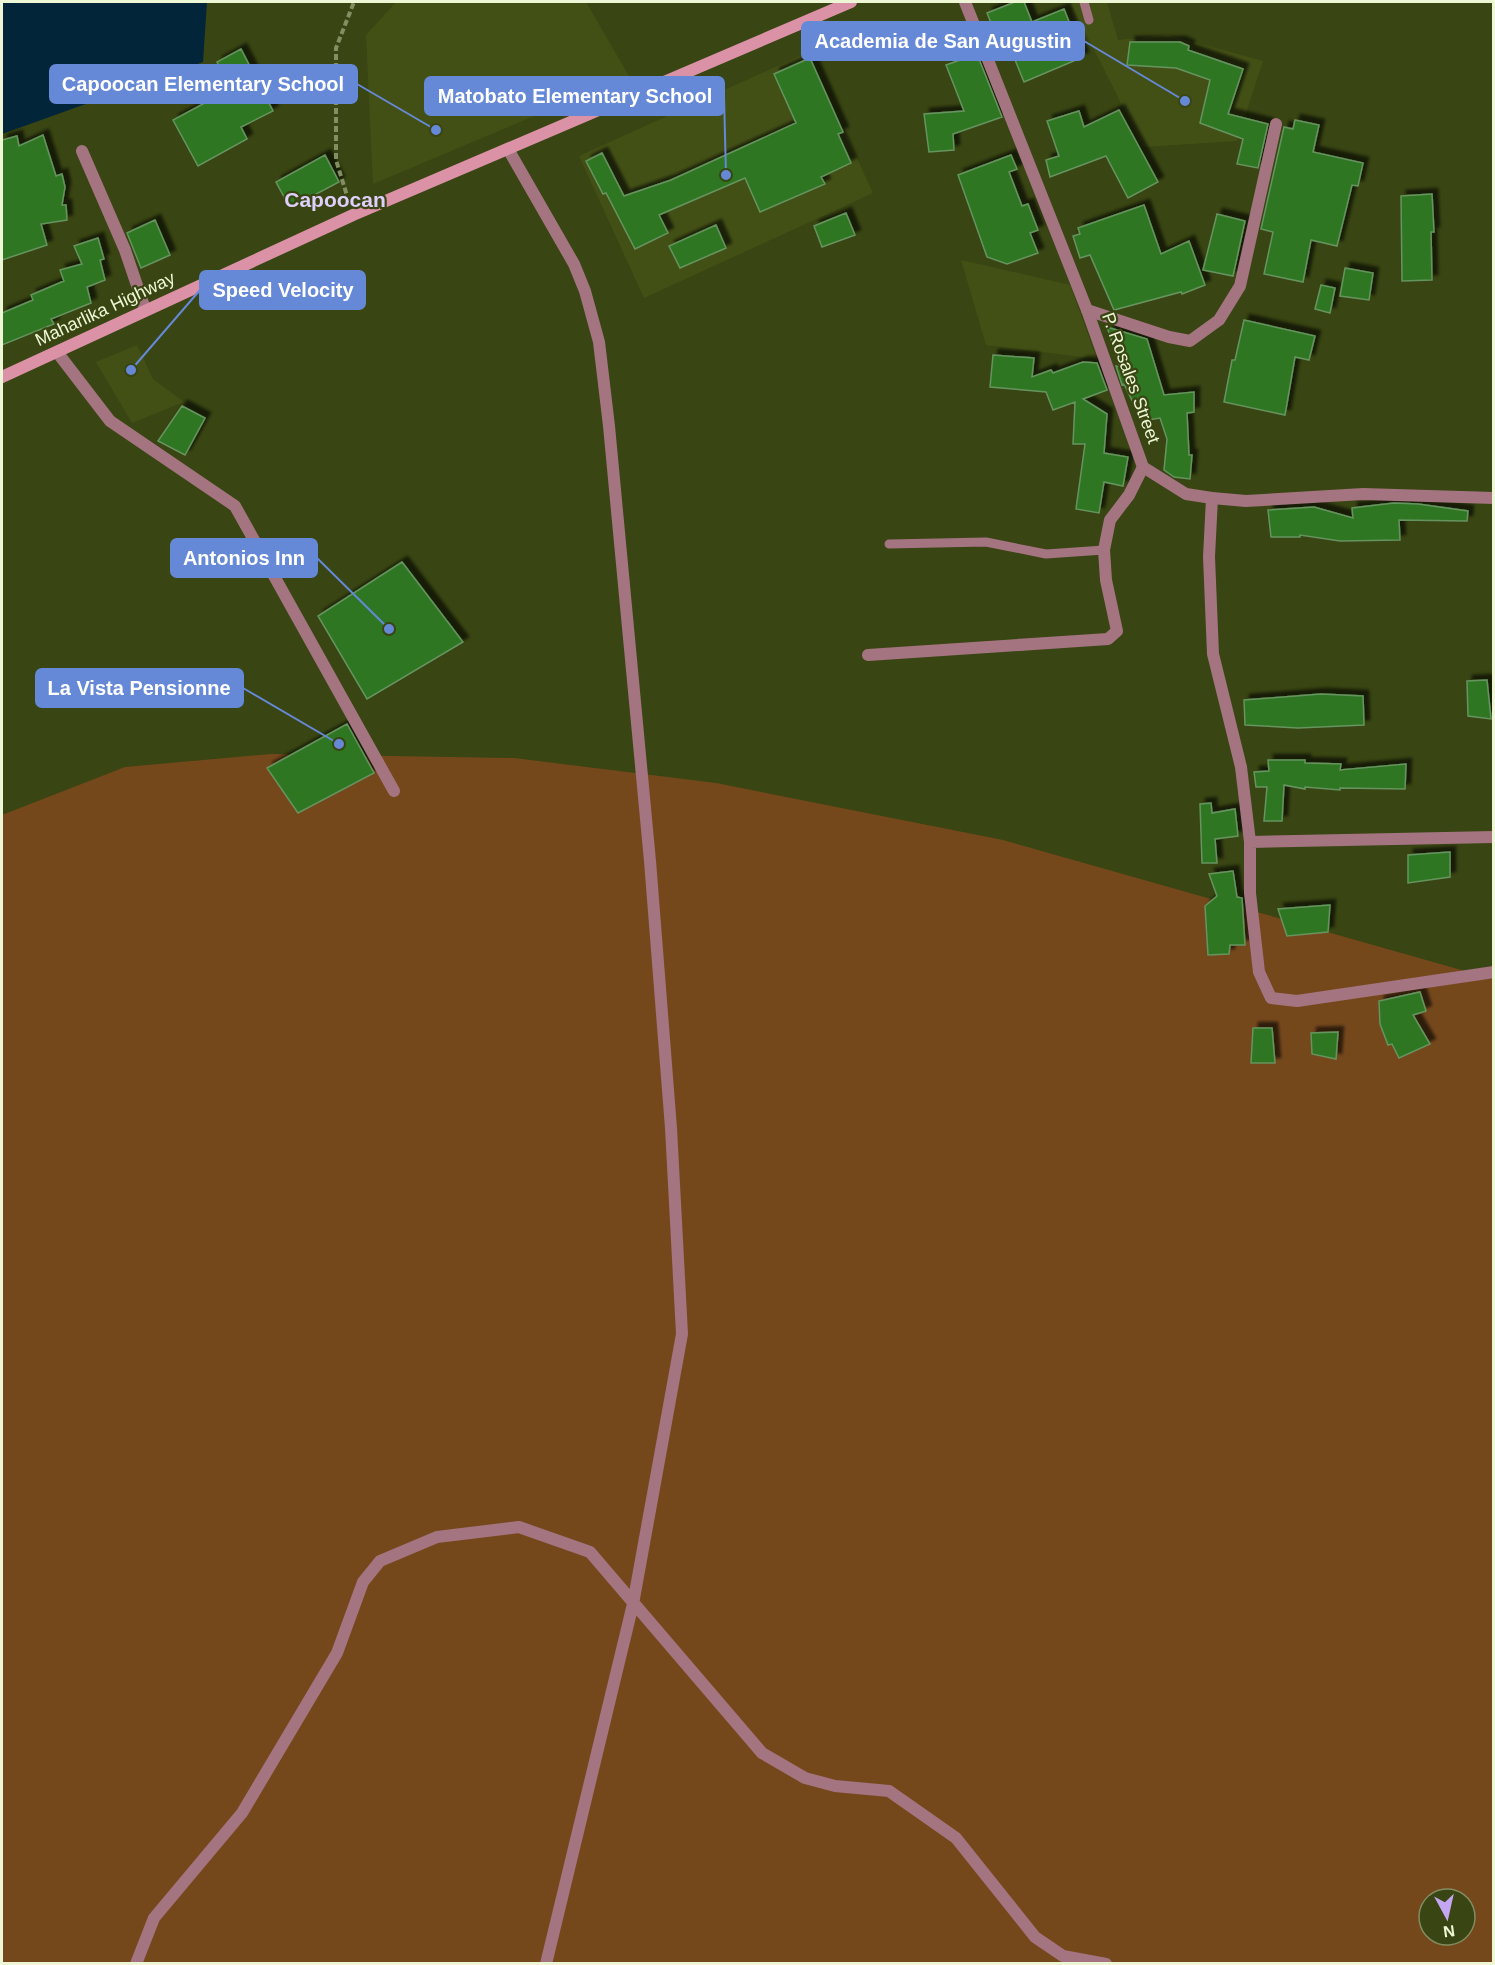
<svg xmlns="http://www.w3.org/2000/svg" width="1495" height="1965" font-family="Arial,sans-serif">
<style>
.built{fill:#435015}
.green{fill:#75481c;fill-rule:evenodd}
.water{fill:#03253a}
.building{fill:#2e7624;stroke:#66945f;stroke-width:1.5;filter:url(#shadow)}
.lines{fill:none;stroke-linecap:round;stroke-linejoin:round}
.path{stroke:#838e62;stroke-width:4;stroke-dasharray:6 3;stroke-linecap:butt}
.service{stroke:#a47481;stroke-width:9}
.minor{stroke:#a47481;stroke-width:12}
.tertiary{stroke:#a47481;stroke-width:12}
.secondary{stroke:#db91a6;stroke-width:12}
.labels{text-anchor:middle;stroke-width:4.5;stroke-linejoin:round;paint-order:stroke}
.street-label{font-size:18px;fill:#edf7d5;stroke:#394512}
.quarter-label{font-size:21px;font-weight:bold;fill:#dfd0fb;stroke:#394512}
.leader{fill:none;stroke:#6689d7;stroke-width:2}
.callout-dot{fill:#6689d7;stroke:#394512;stroke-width:2}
.callout{fill:#6689d7;stroke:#6689d7;stroke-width:2}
.callout-label{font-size:20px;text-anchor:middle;font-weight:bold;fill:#fff}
</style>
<defs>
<filter id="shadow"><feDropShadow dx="5.5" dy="-5.5" stdDeviation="1.5" flood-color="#0009"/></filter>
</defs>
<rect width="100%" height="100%" fill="#394512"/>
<path class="built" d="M396,2h190l43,74 -256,108 -7,-149z
M1070,2h37l11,38 51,-5 94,26 -26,80 -94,6z
M808,52l65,141 -229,105 -65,-142z
M961,260l109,25 27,74 -111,-14z
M137,345l16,34 31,23 -52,21 -36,-61z"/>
<path class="green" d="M271,754l243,4 202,25 287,57 490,139v984l-1491,1v-1149l123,-48zM1429,1899h36v36h-36z"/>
<path class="water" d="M2,2h205l-4,60 -201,72z"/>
<path class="building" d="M1015,2h9l8,20 32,-13 19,48 -59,25 -17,-42 -8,3 -12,-30z
M1130,42h50l9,4 -1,4 55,19 -15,45 40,10 -10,44 -21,-4 6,-25 -43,-16 10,-43 -34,-12 -49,-3z
M241,49l32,62 -32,16 6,12 -49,27 -25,-46 58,-31 -14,-27z
M977,54l25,63 -49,17 1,16 -25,2 -5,-38 40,-3 -18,-46z
M810,58l33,74 -5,2 13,29 -30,14 4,7 -65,28 -15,-34 -86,37 9,18 -33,16 -29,-56 -3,1 -17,-33 16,-8 22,43 47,-16 125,-57 -22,-49z
M1119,110l39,72 -30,16 -22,-42 -56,21 -4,-17 13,-4 -12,-35 32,-10 5,16z
M1295,120l24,5 -6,27 50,11 -5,23 -6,-1 -15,61 -26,-6 -8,42 -39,-8 9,-42 -12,-3 23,-102 9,2z
M43,135l13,41 6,-2 3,13 -3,18h4l1,15 -26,4 6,21 -45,15v-120l15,-4 2,10z
M325,155l14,27 -49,26 -14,-26z
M1011,155l6,14 -8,3 13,34 6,-2 10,26 -8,3 8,20 -31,11 -20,-7 -29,-82z
M1432,194l2,38h-3l1,48 -30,1 -1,-85z
M1144,205l17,49 28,-13 16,44 -23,9 -1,-2 -67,18 -24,-55 -10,3 -7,-22 7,-2 -2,-6z
M846,213l9,22 -33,12 -8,-21z
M1217,214l28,7 -12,55 -30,-6z
M155,220l15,35 -29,13 -14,-35z
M716,225l10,23 -46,20 -11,-22z
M98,238l6,21 -4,1 5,20 -18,7 4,16 -40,16 3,5 -52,21v-32l31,-13 -2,-5 33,-14 -4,-11 22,-6 -8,-18z
M1345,268l28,5 -4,27 -29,-4z
M1321,285l14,3 -5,25 -15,-4z
M1244,320l71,16 -6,24 -14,-3 -10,58 -61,-13 8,-42h3z
M1107,327l40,12 17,56 30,-3v20l-7,1 2,42h3l-2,24 -16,-2 -10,-7 3,-31 -7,-21 -18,3 -18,-37 -2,1 -6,-19 4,1z
M993,355l41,3 -2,19 19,-7 2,3 30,-11 14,1 10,27 -24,9 24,15 -3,39 24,4 -5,29 -19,-4 -5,31 -23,-4 9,-65h-12l2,-42 -22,8 -7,-18 -56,-5z
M182,406l23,12 -20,37 -27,-14z
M1394,503l24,1 50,7 -1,10 -68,-1 1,20 -60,1 -40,-6v2h-29l-3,-27 46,-3 39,11 -1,-10z
M402,562l61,80 -96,57 -49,-83z
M1487,680l4,39 -23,-3 -1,-35z
M1321,694l42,2 1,29 -66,3 -53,-3 -1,-25z
M347,724l27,49 -76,40 -31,-45z
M1268,760h37v3l36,1 -1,6 66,-6 -1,25 -65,-1v2l-35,-3v2l-21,-4 -2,36h-18l3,-34h-11l-2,-15 15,-1z
M1211,803l1,10 23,-4 3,27 -23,3 2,24h-15l-2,-59z
M1450,852v25l-42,6v-28z
M1233,871l4,26 5,1 3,47h-15l-1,9 -21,1 -3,-49 12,-10 -8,-22z
M1330,905l-2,27 -41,4 -9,-27z
M1420,992l6,19 -13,4 17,29 -31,14 -7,-14 -4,1 -8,-21 -1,-23z
M1253,1028h19l3,35h-24z
M1338,1032l-2,27 -24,-5 -1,-21z"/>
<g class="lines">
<path class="path" d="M349,202l-13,-42v-112l18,-46"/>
<path class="service" d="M1084,2l5,18
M889,544l97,-2 60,12 58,-4"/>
<path class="minor" d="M508,149l66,115 11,27 14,51 10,84 41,435 21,267 11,206 -49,270 -87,360
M82,151l43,99 20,59
M1087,310l82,27 21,4 29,-21 21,-34 36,-162
M57,352l53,69 125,85 159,285
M1212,498l-3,59 4,97 28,113 9,75v51l9,79 12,26 26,3 197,-29
M868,655l240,-16 9,-8 -11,-51 -2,-30 6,-30 19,-25 14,-28
M1250,842l244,-5
M136,1964l18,-46 88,-105 95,-160 26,-71 17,-21 57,-24 82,-10 71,25 172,201 43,25 30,8 54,5 67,47 79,99 28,19 43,8"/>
<path class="tertiary" d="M965,2l122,308 56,157 43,27 26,4 34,3 117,-7 131,4"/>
<path class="secondary" d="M2,377l351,-162 498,-213"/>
</g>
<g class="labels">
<g class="street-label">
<text transform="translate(105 309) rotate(-25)" y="6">Maharlika Highway</text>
<text transform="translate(1131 378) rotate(70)" y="6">P. Rosales Street</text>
</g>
<g class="quarter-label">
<text x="335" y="207">Capoocan</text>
</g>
</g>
<path class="leader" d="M1185 101L1084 41M436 130L357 84M726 175L724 96M131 370L200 290M389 629L317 558M339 744L243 688"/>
<g class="callout-dot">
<circle cx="1185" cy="101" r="6"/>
<circle cx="436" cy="130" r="6"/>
<circle cx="726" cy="175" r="6"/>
<circle cx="131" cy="370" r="6"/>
<circle cx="389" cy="629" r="6"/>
<circle cx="339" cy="744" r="6"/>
</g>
<g class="callout">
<rect x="802" y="22" width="282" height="38" rx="6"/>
<rect x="50" y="65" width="307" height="38" rx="6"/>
<rect x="425" y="77" width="299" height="38" rx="6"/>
<rect x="200" y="271" width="165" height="38" rx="6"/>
<rect x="171" y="539" width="146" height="38" rx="6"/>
<rect x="36" y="669" width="207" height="38" rx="6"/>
</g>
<g class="callout-label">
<text x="943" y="48">Academia de San Augustin</text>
<text x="203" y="91">Capoocan Elementary School</text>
<text x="575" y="103">Matobato Elementary School</text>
<text x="283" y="297">Speed Velocity</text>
<text x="244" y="565">Antonios Inn</text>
<text x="139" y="695">La Vista Pensionne</text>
</g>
<rect width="1495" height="1965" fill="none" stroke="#edf7d5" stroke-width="6"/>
<g transform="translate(1447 1917) rotate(172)"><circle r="28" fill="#394512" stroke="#818c60" stroke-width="1.5"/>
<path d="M0-4.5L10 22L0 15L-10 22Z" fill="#c3a7f2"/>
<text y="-9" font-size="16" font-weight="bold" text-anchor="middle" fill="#edf7d5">N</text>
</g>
</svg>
